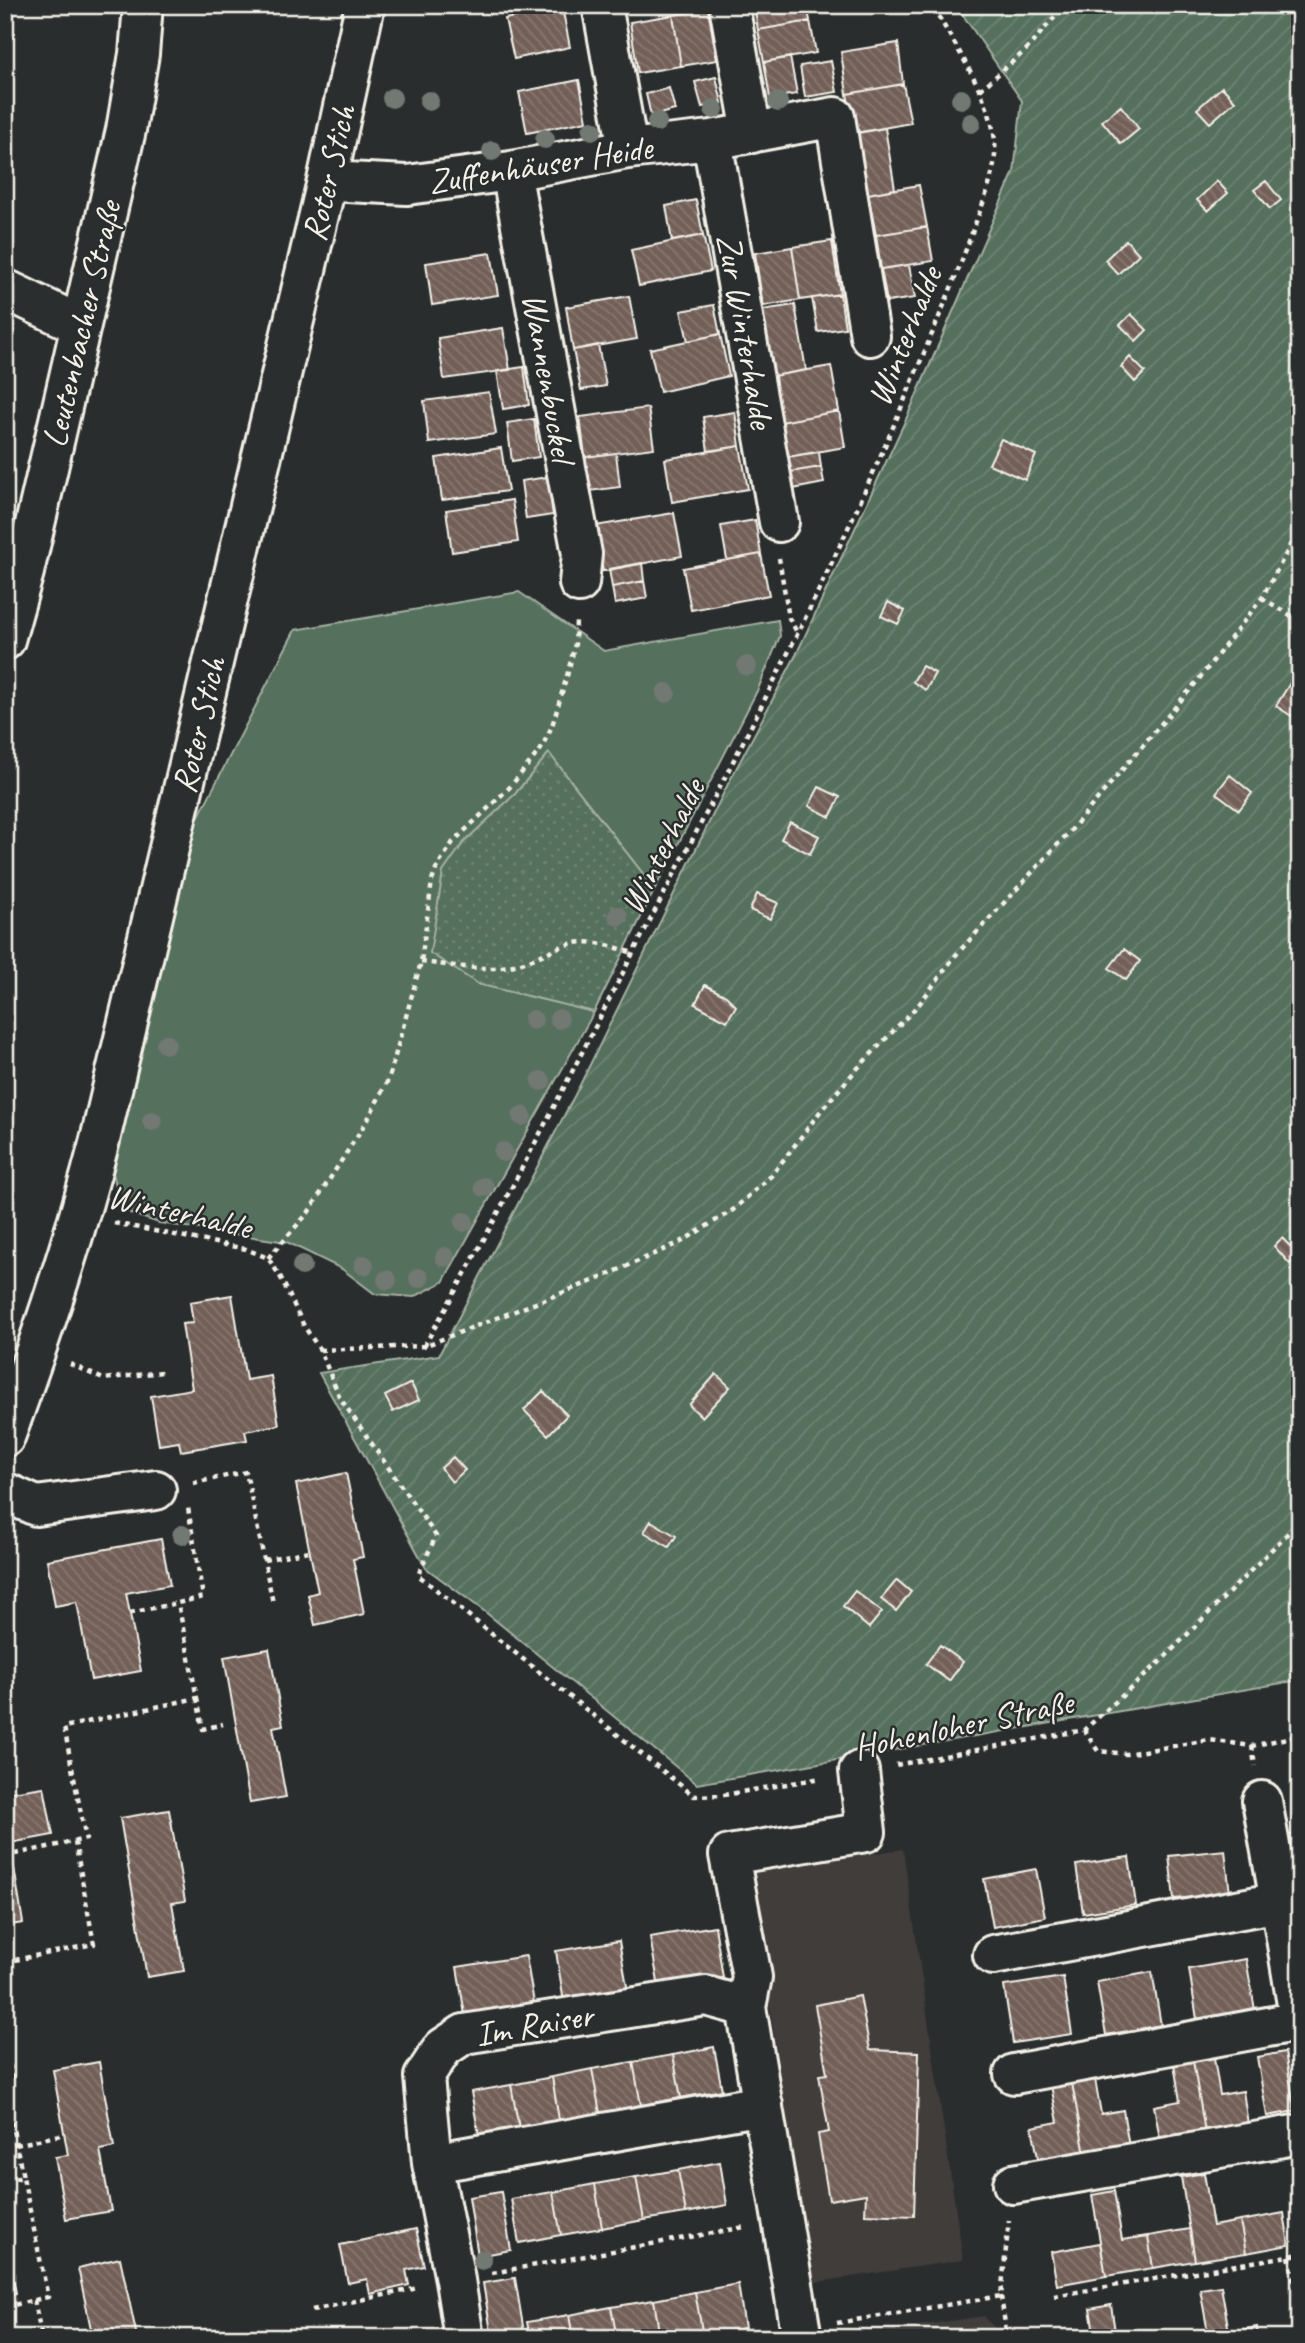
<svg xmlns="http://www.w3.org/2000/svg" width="1305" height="2343" font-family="Caveat,sans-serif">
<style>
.built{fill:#403c3b}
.grass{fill:#556f5d;stroke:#a4b0a2;stroke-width:2}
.park{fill:url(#park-dots);stroke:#a4b0a2;stroke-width:2}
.garden{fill:url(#garden-furrows);stroke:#a4b0a2;stroke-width:2}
.building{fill:url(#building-back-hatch);stroke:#f4f1e8;stroke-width:2}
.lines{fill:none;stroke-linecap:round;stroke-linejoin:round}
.minor-casing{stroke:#f4f1e8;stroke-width:44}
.path{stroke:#f4f1e8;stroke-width:4.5;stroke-dasharray:5 5;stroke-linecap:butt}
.minor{stroke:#2a2d2e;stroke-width:38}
.tree{fill:#727872}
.labels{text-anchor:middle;stroke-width:5;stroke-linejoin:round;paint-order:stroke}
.street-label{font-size:35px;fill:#f4f1e8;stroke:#2a2d2e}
</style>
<defs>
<pattern id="park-dots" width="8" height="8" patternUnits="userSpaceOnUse" patternTransform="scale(1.75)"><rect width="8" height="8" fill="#556f5d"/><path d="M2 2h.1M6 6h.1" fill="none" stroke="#6e8474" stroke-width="1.8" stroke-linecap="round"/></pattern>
<pattern id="garden-furrows" width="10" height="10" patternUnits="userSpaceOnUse" patternTransform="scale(1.75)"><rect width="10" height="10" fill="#556f5d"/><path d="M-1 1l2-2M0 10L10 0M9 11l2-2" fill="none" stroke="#6e8474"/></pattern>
<pattern id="building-back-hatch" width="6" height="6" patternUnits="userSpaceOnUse" patternTransform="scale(1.75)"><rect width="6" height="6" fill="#726059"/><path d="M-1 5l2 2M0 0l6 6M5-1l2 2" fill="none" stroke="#877771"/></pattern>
</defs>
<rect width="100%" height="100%" fill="#2a2d2e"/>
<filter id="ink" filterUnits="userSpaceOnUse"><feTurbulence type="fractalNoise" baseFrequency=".0143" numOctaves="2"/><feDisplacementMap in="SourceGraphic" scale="14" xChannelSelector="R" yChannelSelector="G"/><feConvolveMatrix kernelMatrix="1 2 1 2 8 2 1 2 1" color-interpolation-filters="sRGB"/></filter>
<g filter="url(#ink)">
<path class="built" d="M903,1849l60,411 -152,23 -61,-411z
M984,2316l14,16v6h-164z"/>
<path class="grass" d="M519,592l85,59 174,-31 2,16 -22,53 -103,200 -106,-136 -34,41 -37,190 116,28 -151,270 -29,15 -39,-3 -33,-25 -55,-27 -128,-19 -28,-9 -11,-12 -7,-29 77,-340 105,-203z"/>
<path class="park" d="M549,753l106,136 -61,123 -116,-28 -48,-31 13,-81 21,-30 51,-48z"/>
<path class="garden" d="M956,5h344v1675l-603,104 -213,-173 -58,-43 -107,-195 120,-18 140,-268 148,-301 69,-131 111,-238 107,-245 8,-71z"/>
<path class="building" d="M754,5h53l3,16 -52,9z
M562,7l8,40 -56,12 -9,-40z
M708,9l9,51 -36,6 -8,-51z
M673,15l8,51 -43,7 -8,-51z
M810,21l6,32 -52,9 -6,-32z
M898,43l5,41 -56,10 -6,-42z
M790,57l7,37 -27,4 -6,-36z
M831,61l6,31 -32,5 -5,-31z
M716,77l6,26 -20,4 -7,-25z
M579,80l8,41 -60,12 -8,-41z
M903,84l8,39 -56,10 -8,-39z
M1222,87l13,14 -25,22 -13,-14z
M669,88l6,22 -24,6 -5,-22z
M1121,106l18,23 -18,15 -19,-23z
M885,128l10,61 -27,5 -10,-61z
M1217,181l11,12 -20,18 -11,-11z
M1266,181l15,19 -11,9 -16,-19z
M919,185l8,42 -51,8 -8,-41z
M696,200l7,35 -31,6 -6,-35z
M927,227l6,34 -52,8 -5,-34z
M703,235l8,36 -72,15 -8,-36z
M1126,240l13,14 -21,20 -13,-14z
M832,241l8,53 -40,6 -8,-53z
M792,247l8,53 -37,6 -8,-53z
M491,253l7,42 -66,10 -6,-42z
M909,265l6,33 -28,4 -6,-33z
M840,294l5,34 -27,4 -6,-34z
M629,296l8,43 -64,11 -7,-43z
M714,305l6,29 -32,7 -7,-30z
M795,305l11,65 -33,6 -11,-66z
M1131,314l16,16 -11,11 -16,-16z
M503,328l7,42 -66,9 -6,-41z
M720,334l9,42 -69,16 -10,-43z
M598,345l8,41 -25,4 -8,-40z
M1130,357l15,15 -10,10 -14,-15z
M831,366l8,45 -58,11 -8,-46z
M524,367l5,38 -26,4 -6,-38z
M489,392l7,42 -67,9 -5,-42z
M648,408l6,40 -69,9 -5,-40z
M839,411l6,36 -58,10 -6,-35z
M735,412l5,34 -32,5 -5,-34z
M534,419l5,38 -27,4 -5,-38z
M1001,439l35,16 -11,25 -36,-16z
M740,446l8,43 -76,13 -7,-43z
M501,448l7,43 -66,9 -6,-42z
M819,452l2,15 -31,5 -3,-15z
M616,453l4,34 -30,4 -5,-34z
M821,467l3,16 -31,6 -3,-17z
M548,477l5,38 -27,4 -5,-38z
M512,500l6,42 -66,10 -6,-42z
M674,513l8,43 -79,15 -8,-45z
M755,520l6,34 -34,6 -6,-34z
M761,554l8,41 -78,15 -8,-42z
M642,563l2,18 -32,6 -3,-18z
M644,581l3,17 -32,6 -3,-17z
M888,602l17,9 -7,13 -17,-8z
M922,666l13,7 -9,17 -13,-8z
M1290,683l10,6v18l-7,10 -17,-11z
M1230,775l22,18 -13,17 -23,-17z
M819,787l21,10 -10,20 -21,-11z
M790,822l29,14 -9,18 -29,-15z
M757,894l21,9 -8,16 -20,-9z
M1124,949l16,12 -14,19 -17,-12z
M705,985l21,11 10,10 -9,15 -32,-17z
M1282,1238l17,17 -9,9 -16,-18z
M232,1295l14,85 25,-4 8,49 -34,6 2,9 -66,11 -2,-9 -20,3 -8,-49 41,-7 -10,-65 11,-1 -3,-21z
M716,1374l14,13 -28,30 -13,-12z
M411,1383l8,17 -26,12 -8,-16z
M543,1391l24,24 -19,20 -24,-25z
M453,1457l12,13 -13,12 -11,-14z
M346,1473l17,84 -10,2 11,55 -49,11 -7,-30 10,-3 -22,-108z
M651,1521l25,15 -7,11 -25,-15z
M161,1539l9,46 -44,8 15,78 -50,9 -14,-78 -22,4 -8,-46z
M897,1580l14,12 -15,19 -15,-12z
M855,1591l27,21 -13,16 -26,-22z
M940,1645l23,17 -14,19 -23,-17z
M269,1649l14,76 -10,2 13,70 -36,6 -26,-146z
M44,1787l9,48 -43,8 13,80 -18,3v-133z
M169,1810l16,91 -13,2 12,68 -37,6 -27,-159z
M1300,1833v45l-9,2 -8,-44z
M1225,1850l5,44 -56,5 -5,-43z
M1129,1857l7,48 -53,8 -7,-48z
M1036,1869l9,48 -52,10 -9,-48z
M715,1926l8,52 -64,10 -9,-51z
M619,1941l9,51 -64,11 -8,-52z
M526,1956l9,53 -69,12 -9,-54z
M1246,1959l9,51 -58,9 -8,-50z
M1152,1972l9,53 -55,10 -9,-53z
M1063,1977l9,57 -59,9 -9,-57z
M860,1996l10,54 49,2 -5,164 -49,-2 1,-20 -37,6 -11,-66 11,-2 -10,-57 8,-1 -12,-69z
M714,2047l8,43 -41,8 -8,-43z
M1213,2052l7,43 23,-4 5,33 -43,8 -13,-77z
M1285,2052l10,59 -28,5 -10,-59z
M673,2055l8,43 -40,7 -8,-43z
M1192,2055l13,77 -45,7 -6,-33 26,-5 -7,-43z
M99,2062l15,85 -14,3 11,61 -45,8 -11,-62 13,-2 -15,-85z
M633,2062l8,43 -41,8 -8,-44z
M1093,2067l8,47 22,-4 6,37 -44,8 -15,-83z
M592,2069l8,44 -41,7 -7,-43z
M1070,2072l15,83 -46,8 -7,-36 26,-5 -9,-47z
M552,2077l7,43 -40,8 -8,-43z
M511,2085l8,43 -40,7 -8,-43z
M720,2162l7,43 -41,8 -8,-43z
M678,2170l8,43 -42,7 -8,-43z
M1204,2173l9,53 27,-5 6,32 -51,8 -14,-84z
M636,2177l8,43 -42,8 -7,-44z
M595,2184l7,44 -41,7 -8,-43z
M1114,2191l8,49 26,-4 5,32 -47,8 -14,-81z
M501,2192l10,58 -33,6 -9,-59z
M553,2192l8,43 -42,8 -8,-44z
M1284,2213l5,32 -43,8 -6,-32z
M416,2229l8,37 -18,4 3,15 -39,9 -3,-15 -19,4 -8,-38z
M1190,2229l5,32 -42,7 -5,-32z
M1100,2243l6,33 -49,9 -6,-33z
M6,2244l10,49 -11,3v-51z
M120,2258l17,79 -44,1 -15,-70z
M515,2278l10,60h-33l-9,-55z
M738,2284l7,44 -42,8 -8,-44z
M1221,2286l8,46 28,-5 1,11h-49l-9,-49z
M695,2292l8,44 -43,2 -6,-38z
M654,2300l6,38h-43l-6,-31z
M1111,2305l5,33h-21l-5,-29z
M611,2307l6,31h-44l-4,-23z
M569,2315l4,23h-43l-3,-16z"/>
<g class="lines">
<g class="minor-casing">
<path id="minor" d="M602,5l26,144
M729,5l23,128
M712,140l67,382
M511,171l71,383 -3,29
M327,181l80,4 104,-14 117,-22 84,-9 123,-23 35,219
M5,289l75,36
M5,640l19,-68 102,-442 13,-76 4,-49
M5,1437c36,-98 69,-196 95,-297l227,-959 38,-176
M5,1492l31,14 120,-16
M1300,1899l-20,3 20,121
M993,1955l287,-53 -18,-101
M1014,2074l286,-53
M432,2163l331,-58
M1013,2184l287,-50
M464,2338l-9,-58 -23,-117 -8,-86 19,-29 21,-14 242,-38 40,11
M802,2338l-56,-331 6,-30 -23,-122 137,-23 -7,-61"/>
</g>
<path class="path" d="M980,90l46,-40 39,-45
M779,558l10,60 9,16
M1262,598l38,23
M421,962c30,3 63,10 93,3 21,-4 40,-19 61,-22 20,-3 40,4 58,10
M114,1223l132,26 22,9 12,18 24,50 16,24 20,48 96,138 -18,39 276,221 30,-1 97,-17
M268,1258l40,-45 60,-94 21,-41 32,-116 11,-81 5,-14 16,-25 56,-54 32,-39 11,-23 15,-50 8,-32 1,-24
M424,1346c79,-136 149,-277 221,-416 96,-183 193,-366 271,-558 20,-48 41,-96 58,-145 9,-24 19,-47 21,-72 4,-48 -40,-108 -63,-150
M320,1350l104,-4 174,-67 83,-37 52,-32 39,-35 51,-67 33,-38 64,-67 35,-47 117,-127 127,-150 63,-81 26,-48 12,-30
M70,1364l33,15 59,-7
M193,1483l53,-11 27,131
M264,1560l45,-9
M130,1613l48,-10
M197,1698l6,31 20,-5
M1084,1730l14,21 28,3 83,-14 43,6 48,-11
M1252,1746l3,20
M896,1765l188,-35 76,-68 140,-141
M15,1854l71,-15 -22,-112 133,-29 -19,-95 25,-6 -15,-89
M5,1962l89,-18 -19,-102
M5,2035l8,49 -8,1
M5,2092l18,85
M16,2145l49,-11
M5,2181l18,-4 25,120 -43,10
M1289,2256l11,59
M492,2273l253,-46
M1001,2296l6,42
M1054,2296l246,-42
M34,2300l8,38
M312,2310l106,-22
M837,2323l164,-27 8,-76
M90,2338l3,-1"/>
<use href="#minor" class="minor"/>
</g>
<g class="tree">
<circle cx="392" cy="98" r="10"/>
<circle cx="961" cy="99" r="10"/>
<circle cx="429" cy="101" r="10"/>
<circle cx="778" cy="102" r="10"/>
<circle cx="714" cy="109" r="10"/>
<circle cx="657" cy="122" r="10"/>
<circle cx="971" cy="123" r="10"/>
<circle cx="592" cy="130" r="10"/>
<circle cx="545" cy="139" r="10"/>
<circle cx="492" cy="151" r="10"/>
<circle cx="747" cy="666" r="10"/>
<circle cx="666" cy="693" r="10"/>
<circle cx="618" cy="916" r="10"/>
<circle cx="559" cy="1019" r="10"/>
<circle cx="533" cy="1020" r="10"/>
<circle cx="166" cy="1044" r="10"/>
<circle cx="541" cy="1081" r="10"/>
<circle cx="522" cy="1116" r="10"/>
<circle cx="152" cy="1121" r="10"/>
<circle cx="503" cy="1152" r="10"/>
<circle cx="484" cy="1187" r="10"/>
<circle cx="464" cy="1222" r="10"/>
<circle cx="445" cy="1257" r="10"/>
<circle cx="364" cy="1265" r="10"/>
<circle cx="302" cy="1266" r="10"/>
<circle cx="419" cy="1278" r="10"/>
<circle cx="387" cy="1280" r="10"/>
<circle cx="182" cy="1535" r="10"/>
<circle cx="482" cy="2260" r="10"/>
</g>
</g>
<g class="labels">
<g class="street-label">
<text transform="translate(540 164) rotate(-9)" y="12">Zuffenhäuser Heide</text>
<text transform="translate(328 173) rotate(-77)" y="12">Roter Stich</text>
<text transform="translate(81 324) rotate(-77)" y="12">Leutenbacher Straße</text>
<text transform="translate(746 331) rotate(80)" y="12">Zur Winterhalde</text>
<text transform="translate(904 336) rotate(-68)" y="12">Winterhalde</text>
<text transform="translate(549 377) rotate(80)" y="12">Wannenbuckel</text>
<text transform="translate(198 725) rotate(-77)" y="12">Roter Stich</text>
<text transform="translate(662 846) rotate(-63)" y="12">Winterhalde</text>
<text transform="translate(180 1211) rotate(13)" y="12">Winterhalde</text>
<text transform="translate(963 1724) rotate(-12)" y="12">Hohenloher Straße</text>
<text transform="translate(534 2024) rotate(-10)" y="12">Im Raiser</text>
</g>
</g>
<rect width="1305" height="2343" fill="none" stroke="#2a2d2e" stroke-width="28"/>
<rect x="14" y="14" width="1277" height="2315" fill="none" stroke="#f4f1e8" stroke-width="2.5" filter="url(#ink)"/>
</svg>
